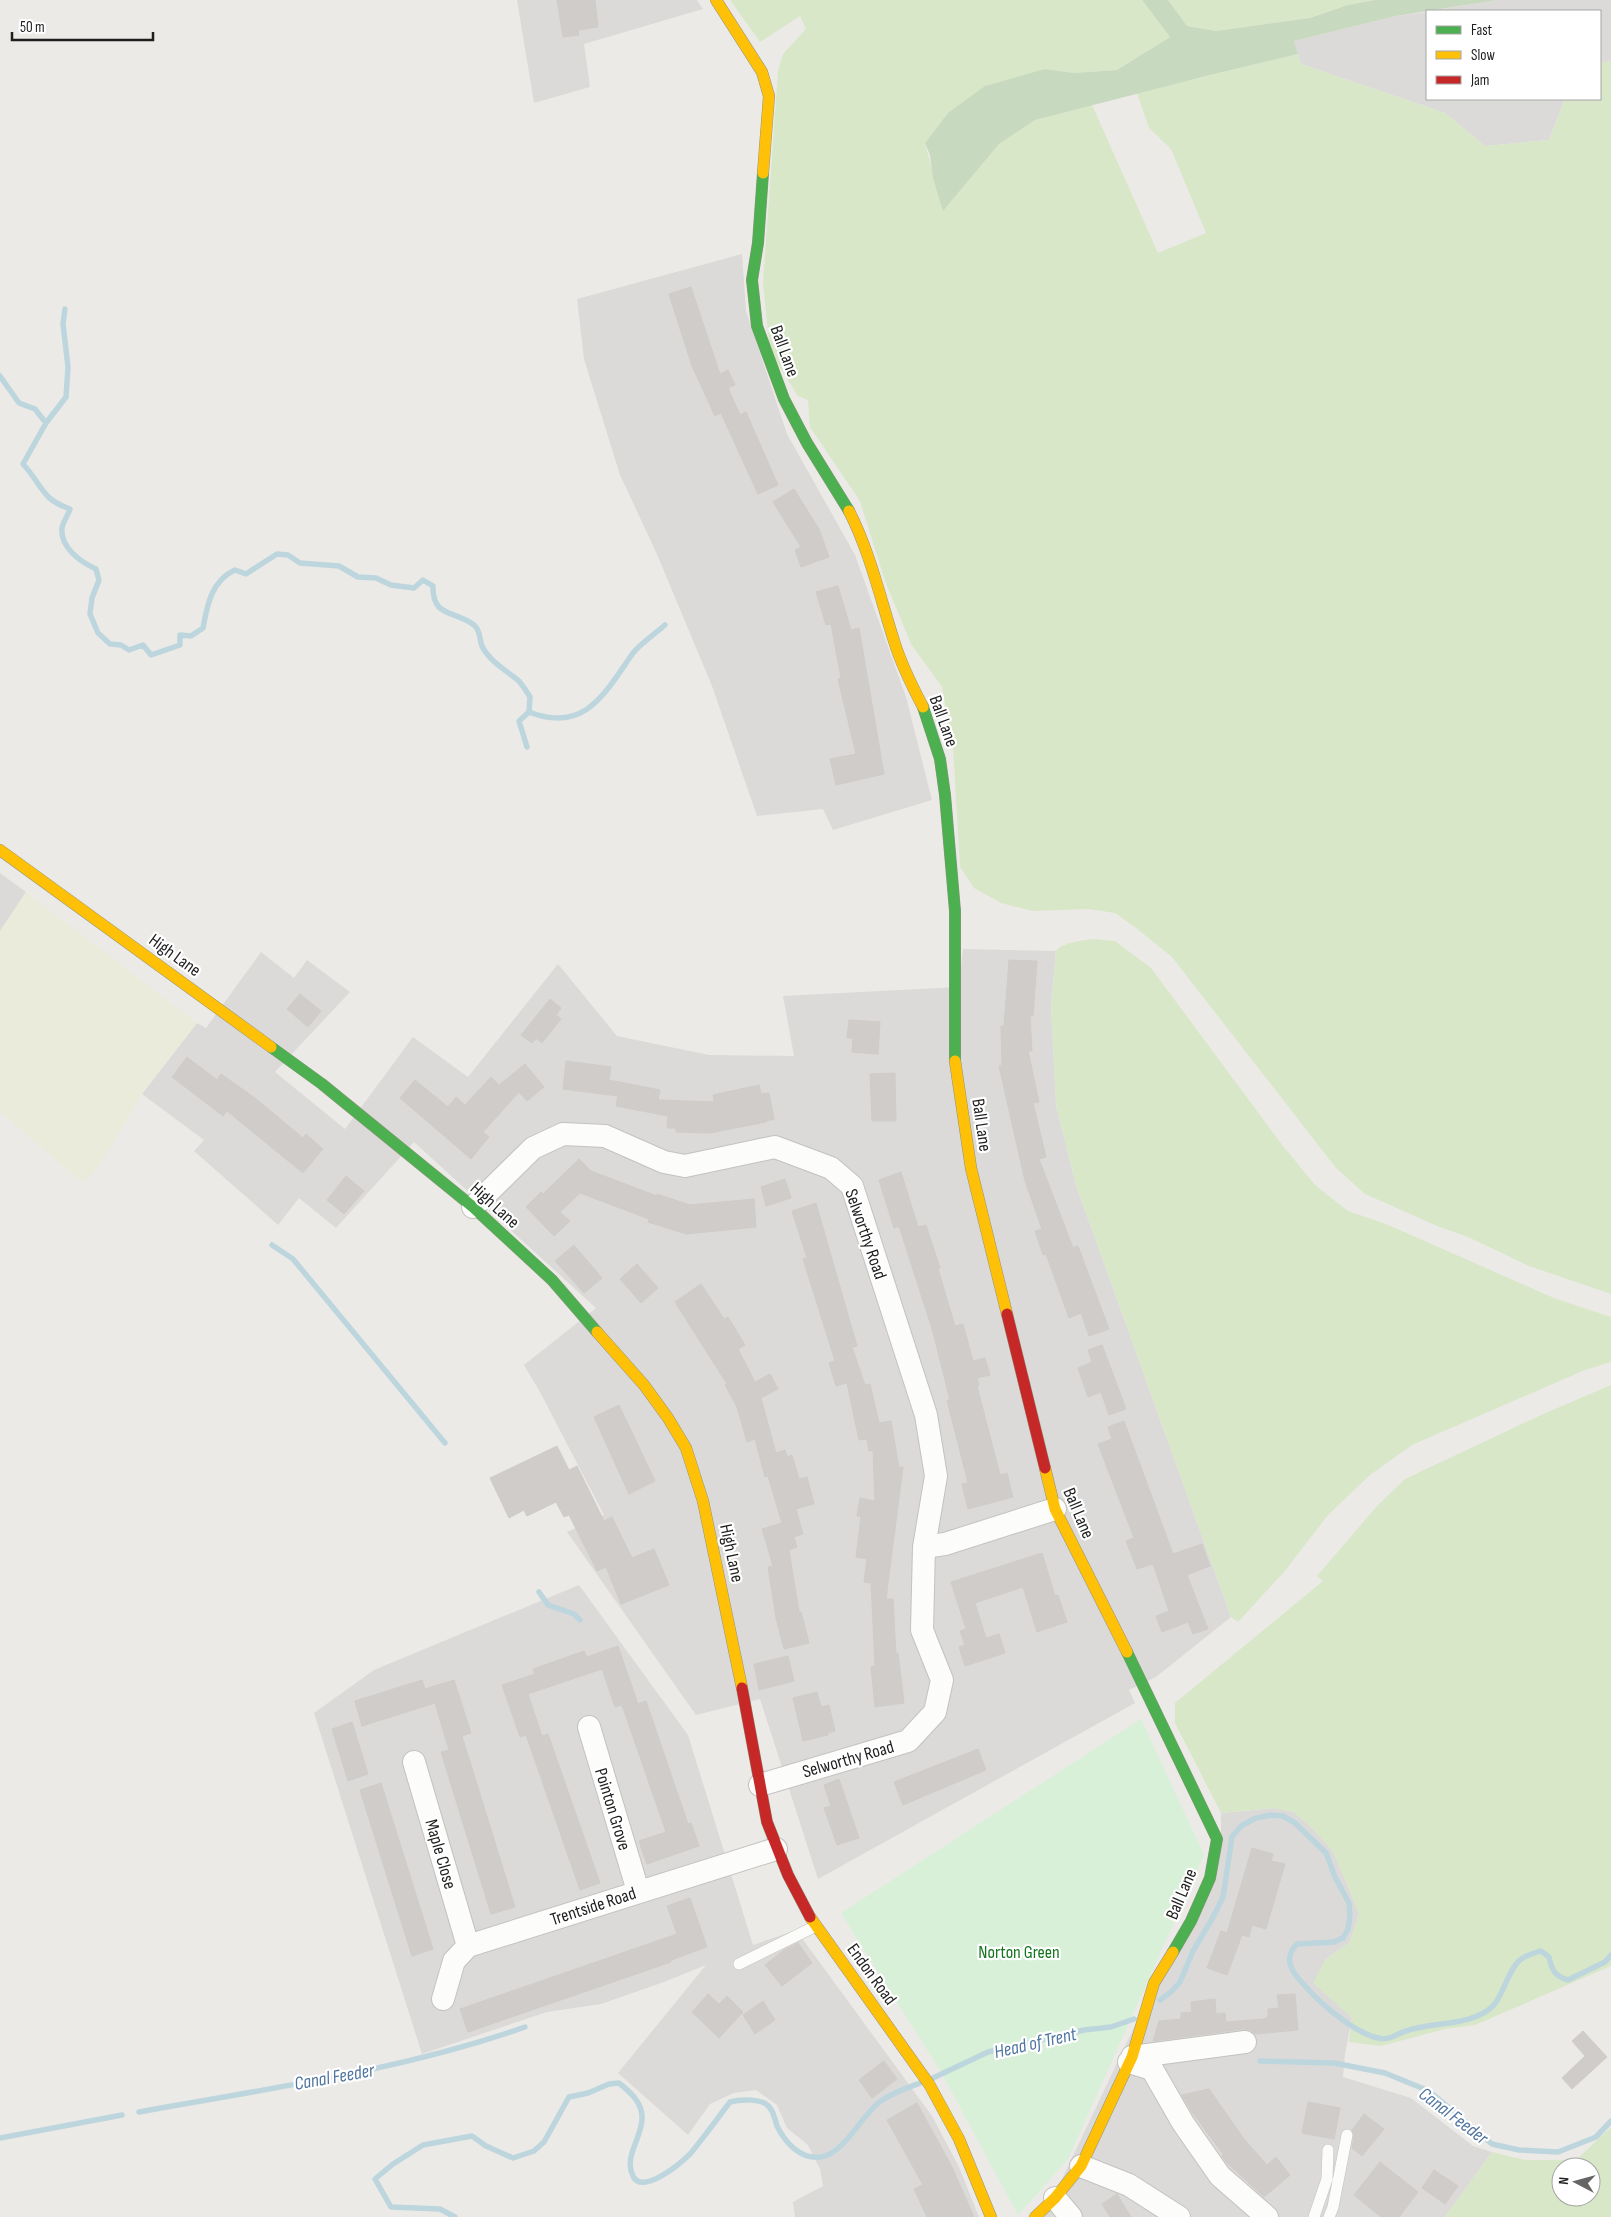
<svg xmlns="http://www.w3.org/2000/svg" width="1611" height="2217" font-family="'Sofia Sans Condensed',sans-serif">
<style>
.residential{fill:#dbdad8}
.farmland{fill:#eaebdb}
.grass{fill:#d8e7c8;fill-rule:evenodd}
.forest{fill:#c7d9be}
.park{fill:#d7f0d7}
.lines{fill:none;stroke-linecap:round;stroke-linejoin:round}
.stream{stroke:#bdd6dd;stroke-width:5.5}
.building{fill:#cfccca;stroke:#cfccc8}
.lane-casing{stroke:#c3c2c1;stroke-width:12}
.street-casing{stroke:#c3c2c1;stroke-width:24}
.fast-casing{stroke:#939480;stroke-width:12}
.slow-casing{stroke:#939480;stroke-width:12}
.jam-casing{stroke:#939480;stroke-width:12}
.lane{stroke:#fcfcfb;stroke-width:11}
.street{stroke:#fcfcfb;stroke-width:22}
.fast{stroke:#4caf50;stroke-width:11}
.slow{stroke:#ffc107;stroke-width:11}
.jam{stroke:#c62828;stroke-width:11}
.labels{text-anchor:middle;stroke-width:4.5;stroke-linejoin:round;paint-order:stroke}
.street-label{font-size:18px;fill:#1e1e1e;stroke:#fff}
.park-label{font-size:18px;fill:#14751e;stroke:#fff}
.water-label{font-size:19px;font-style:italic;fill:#4f75a0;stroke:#fff}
</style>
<rect width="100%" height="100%" fill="#eceae7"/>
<path class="residential" d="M517,0h180l6,9 -119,35 6,43 -56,16z
M1497,0h114v61l-11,2v-52h-171z
M1427,12v87h138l-16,41 -64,6 -40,-33 -144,-49 -7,-23 102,-25z
M742,254l4,57 41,123 68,121 51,142 26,103 -99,30 -10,-21 -66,7 -45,-130 -56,-134 -36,-77 -36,-116 -7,-60z
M0,873l26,19 -26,39z
M963,949l93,2 -5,55 5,99 20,80 155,432 -75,60 -27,13 6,13 -317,176 -58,-180 -64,16 -129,-183 37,-17 -64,-123 -16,-27 72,-57 -182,-166 -78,86 -37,-30 -21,27 -84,-74 10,-11 -62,-46 55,-71 9,5 55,-76 33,26 13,-18 43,32 -75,80 70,57 68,-92 55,40 90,-113 59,72 92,19 85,1 -11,-60 176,-9z
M579,1585l109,150 65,210 43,-15 136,186 27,51 20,50h-184l-2,-15 30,-16 -3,-17 -12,-24 -21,-17 -10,-23 -21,-15 -22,3 -24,11 -22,31 -70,-62 88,-108 -42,17 -63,22 -54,8 -125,42 -108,-341 60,-43z
M1274,1808l20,4 19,17 19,21 13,29 14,35 -9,28 -25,18 27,58 -7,36 -2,23 68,21 62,48 19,6 -47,65h-401l177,-373v-31z"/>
<path class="farmland" d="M26,892l171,131 -55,71 -42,71 -17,18 -83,-71v-181z"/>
<path class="grass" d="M730,0h412l28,37 -53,33 -43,3 -29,-4 -97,44 -23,30 18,68 56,-67 36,-24 57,-15 66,148 48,-20 -35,-84 -22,-21 -12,-35 161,-39 3,10 144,49 40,33 64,-6 16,-41h35v-36l11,-2v1233l-82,-28 -61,-29 -31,-11 -72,-32 -29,-26 -164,-211 -36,-29 -21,-15 -27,-4 -55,2 -32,-8 -27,-15 -14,-21 -7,-120 -11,-60 -31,-43 -26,-63 -25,-80 -50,-74 -2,-27 -10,-4 -28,-44 -7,-69 15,-212 5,-17 23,-25 -6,-13 -40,26z
M1168,0h207l-27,5 -38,13 -94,13 -29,-5z
M1092,939l23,2 36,27 132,178 33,40 32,25 38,13 168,74 57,19v45l-26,8 -173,75 -42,30 -42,40 -44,57 -46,50 -7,-5 -155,-432 -20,-80 -5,-99 5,-55c7,-9 25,-10 36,-12z
M1611,1385v581l-136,59 -30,4 -64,17 -32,-4 3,-24 -39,-35 12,-23 25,-18 9,-28 -14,-35 -13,-29 -19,-21 -19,-17 -20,-4 -53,5 -46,-90v-20l148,-122 -6,-5 60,-70 28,-27 136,-64z
M1611,2127v90h-166l47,-65 33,8h51zM1561,2167h30v30h-30z"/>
<path class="forest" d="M1142,0h26l19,26 29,5 94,-13 38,-13 27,-5h122l-101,16 -102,25 4,13 -92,22 -171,44 -36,24 -56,67 -10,-33 -3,-23 -5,-12 23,-30 37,-27 60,-17 29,4 43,-3 53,-33z"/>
<path class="park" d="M1141,1719l63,136 -136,304 -50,56 -77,-143 -100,-159z"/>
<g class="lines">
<path class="stream" d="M65,309l-2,15 5,43 -2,30 -20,26 -23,41c20,22 18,35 47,45 -2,6 -7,13 -8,19 -2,20 19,34 34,41l3,11 -7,18 -2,16 8,19 12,11 11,1 8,5 14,-5 8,10 29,-10v-10l11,1 12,-8c4,-23 9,-48 32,-58l11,4 31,-20 11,1 12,8 39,3 19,11 18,1 15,7 23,3 9,-8 10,6c-1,32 22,24 41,39 7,6 5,14 8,21 7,15 25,25 37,35 4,5 8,11 11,16l-1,15 -10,9 8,26
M0,376l19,27 16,6 11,14
M529,712c56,22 76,-19 104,-59 8,-10 22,-19 32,-28
M272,1245l21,14 152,184
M539,1592l9,13 26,9 6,6
M1160,2000l11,-8 9,-10 13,-31 19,-32 11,-22 9,-60 9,-11 15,-8 15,-3 12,1 12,7 31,30 9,24 14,26 1,12 -2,14 -5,9 -9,4 -37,2c-16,16 -3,31 10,44 15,17 48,45 71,50 11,3 18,-4 28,-7 28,-10 65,-4 87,-25 11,-12 15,-36 27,-46 6,-5 14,-7 21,-9l8,6c3,14 6,19 19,23l37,-18 6,-7
M1260,2061l74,2 51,10 44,18 63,53 27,6 39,2 38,-15 15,-16
M933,2078l55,-26 96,-22 27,-3 23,-8
M139,2112c130,-24 261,-41 386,-85
M0,2138l122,-23
M455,2217l-15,-8 -49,-2 -16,-28 18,-15 30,-19 49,-9 14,10 27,12 21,-7 10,-9 25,-45 19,-4 21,-9 10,-1c11,9 23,19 23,34 1,20 -19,39 -9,59 9,20 48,-13 57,-22 14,-17 27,-35 40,-52 10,-3 34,-4 40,6 4,5 5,12 7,18 8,16 23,34 44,31 23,-3 41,-43 60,-56 11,-8 26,-13 39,-18"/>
</g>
<path class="building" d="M557,0h38l3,27 -20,3 1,5 -16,2z
M691,287l29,87 8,-4 7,15 -7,3 12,27 6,-3 32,73 -20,9 -37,-81 -6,3 -23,-50 -23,-72z
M794,489l25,40 10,28 -28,10 -6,-17 6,-3 -28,-45z
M838,586l13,44 8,-2 25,146 -48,11 -6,-26 26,-5 -18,-75 3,-1 -10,-54 -5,1 -10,-33z
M1009,960l28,1 -4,55h-3l2,35h-4l11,51 -6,1 13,54 -7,2 34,89 5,-2 31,83 -20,7 -8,-23 -12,5 -23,-64 -3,1 -8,-24 7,-2 -17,-48 -26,-115 3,-1 -1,-39h3z
M300,994l21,17 -13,16 -21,-18z
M550,999l11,9 -5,7 5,4 -19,24 -6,-5 -4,5 -11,-8z
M849,1020l31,2 -2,32 -26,-2 1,-14h-6z
M187,1057l30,23 4,-6 34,24 48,40 3,-4 17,15 -20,24 -76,-62 -4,5 -51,-39z
M566,1061l45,6 -2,13 51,10 -2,10 56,2 -1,-7 46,-10 2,9 8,-1 5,26 -8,2v1l-56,11 -34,-1v-4h-9l1,-12 -52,-10 2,-10 -55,-7z
M525,1064l19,23 -17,14 -8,-9 -36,40 6,5 -18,22 -71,-61 15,-18 33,27 8,-10 9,8 26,-28 8,8z
M895,1073l1,48h-24l-2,-47z
M579,1159l12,12 66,25v-2l33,11 64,-6 2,28 -70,7 -38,-12 1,-3 -69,-26 -20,19 10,9 -16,15 -28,-29 15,-15 2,2z
M901,1172l17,55 8,-2 14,43 -2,1 17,57 8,-2 10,37 12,-3 5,17 -13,3 2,7 -2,1 23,89 7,-2 6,24 -45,12 -6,-25 6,-1 -21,-83h3l-17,-68 -34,-106 -5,2 -15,-48z
M346,1176l18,15 -20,23 -17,-14z
M785,1179l6,19 -25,8 -5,-19z
M816,1203l41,143 -5,1 13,38 5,-1 9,39 12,-2 8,47 4,-1 -17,132h7l3,55 2,-1 6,50 -29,4 -4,-40 4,-1 -4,-83 -7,-1 3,-23 -11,-2 5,-40 -4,-1 3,-18 15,3 -2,-51 -4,1 -2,-12 -8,1 -12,-57 -11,3 -7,-23 6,-2 -32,-102 4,-1 -15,-47z
M574,1245l28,33 -18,15 -29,-32z
M637,1264l21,24 -17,15 -21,-24z
M701,1284l23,35 4,-2 17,28 -7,4 17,33 15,-8 8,15 -17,9 15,55 9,-3 2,7 5,-2 7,24 8,-2 7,27 -18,5 7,25 -9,3 3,10 -8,3 10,62h2l8,31 -25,6 -8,-31 -8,-51 5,-1 -11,-37 20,-6 -14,-47 -3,1 -10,-38 -8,3 -10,-35 -12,-22 2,-1 -52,-82z
M1102,1345l24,64 -17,6 -8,-23 -13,5 -10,-29 14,-6 -4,-12z
M619,1405l36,76 -26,13 -35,-77z
M1124,1421l49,133 29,-10 8,22 -23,9 21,54 -15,5 -5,-12 -26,10 -6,-16 13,-5 -16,-47 -16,5 -11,-28 8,-3 -36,-94 14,-5 -4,-12z
M557,1446l12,24 8,-4 27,55 8,-4 20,41 22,-9 15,36 -48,19 -15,-37 -9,4 -28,-56 -5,2 -8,-15 -29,14 -3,-6 -15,8 -19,-40z
M1042,1553l13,43 3,-1 9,27 -30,10 -14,-45 -48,16 11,35 13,-4 6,19 -40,13 -6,-19 6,-2 -5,-14 6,-2 -15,-47z
M618,1646l20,58 8,-3 42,123 3,-1 8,23 -52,18 -8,-23 27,-9 -44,-127 -7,2 -13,-38 -74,25 14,42 6,-2 52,149 -20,7 -54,-155 -6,2 -18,-52 33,-11 -2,-5 51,-18 3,6z
M788,1656l6,25 -35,9 -5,-26z
M422,1680l3,9 29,-9 17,53 -9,3 53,171 -24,7 -50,-162 8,-2 -14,-47 -73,23 -7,-25z
M817,1692l4,15 8,-2 6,26 -7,2v2l-25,6 -10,-43z
M352,1722l16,52 -20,7 -16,-52z
M978,1749l8,21 -83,35 -9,-23z
M839,1779l20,59 -22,7 -13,-37 7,-2 -7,-21z
M381,1783l52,166 -21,7 -52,-166z
M1252,1848l21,6 -2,7 14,3 -19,65 -14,-4 -3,12 -7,-2 -15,40 -20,-7 14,-37 6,2z
M690,1898l17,49 -36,13v2l-203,70 -8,-23 217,-75 -10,-28z
M798,1943l14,20 -30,23 -17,-21 19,-15z
M708,1994l11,10 8,-8 16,16 -24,26 -27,-26z
M1295,1994l3,36 -43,4 -5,-4 -7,-1 -90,12 6,-20 22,-2v-6l11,-1 -1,-10 24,-3 1,15 9,-1 1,9 38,-3 4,-2v-8l11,-1 -2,-13z
M763,2001l12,19 -20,14 -12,-19z
M1583,2031l24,26 -35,32 -10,-11 23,-22 -13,-15z
M884,2061l13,18 -25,19 -13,-18z
M1209,2089l35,50 23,26 9,-8 14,18 -26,22 -38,-35 -4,-6 1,-2 -31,-42 -10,-17z
M1308,2102l32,6 -6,31 -32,-6z
M917,2103l34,62 23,52h-47l-13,-28 9,-4 -36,-65z
M1364,2114l20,15 -22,27 -10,-8 2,-12 -2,-6z
M1380,2162l38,30 -19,25h-18l-27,-22z
M1434,2170l24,16 -13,18 -23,-16z
M1117,2194l14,23h-21l-8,-13z"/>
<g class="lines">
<g class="lane-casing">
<path id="lane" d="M739,1964l77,-38
M1314,2217l13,-38 1,-29
M1329,2217l4,-10 14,-72"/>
</g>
<g class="street-casing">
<path id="street" d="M473,1207l60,-59 30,-14 42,2 59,26 21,4 90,-19 56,21 21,18 74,229 10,61 -12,71 -2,83 20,50 -7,32 -27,29 -148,44
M924,1547l21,-3 110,-35
M589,1727l49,164
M414,1762l54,184
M443,1999l11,-38 14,-15 308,-97
M1132,2057l113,-15
M1129,2062l23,7 31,54 37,53 47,41
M1081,2166l48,19 50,32
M1055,2198l16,19"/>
</g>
<g class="fast-casing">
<path id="fast" d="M763,173l-5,70 -6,37 5,46 27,73 23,44 42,68
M923,707l17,52 5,36 10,116v150
M271,1047l51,37 151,123 79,73 45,52
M1127,1652l90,187 -7,39 -19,43 -18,31"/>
</g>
<g class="slow-casing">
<path id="slow" d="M716,0l46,72 7,24 -6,77
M849,511c21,41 31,86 45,130 7,23 18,45 29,66
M0,850l271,197
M955,1061l16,107 36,146
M597,1332l47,53 24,33 18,30 17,53 39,187
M1045,1468l10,41 72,143
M810,1917l119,167 30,55 32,78
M1035,2217l20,-19 26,-32 51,-109 22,-74 19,-31"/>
</g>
<g class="jam-casing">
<path id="jam" d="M1007,1314l38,154
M742,1688l25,134 21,53 22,42"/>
</g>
<use href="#lane" class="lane"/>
<use href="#street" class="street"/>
<use href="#fast" class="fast"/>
<use href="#slow" class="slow"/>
<use href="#jam" class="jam"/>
</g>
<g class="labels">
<g class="street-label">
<text transform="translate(785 351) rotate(70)" y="6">Ball Lane</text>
<text transform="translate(944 721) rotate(70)" y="6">Ball Lane</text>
<text transform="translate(175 955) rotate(36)" y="6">High Lane</text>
<text transform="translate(982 1125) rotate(82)" y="6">Ball Lane</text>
<text transform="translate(495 1205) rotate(42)" y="6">High Lane</text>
<text transform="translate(866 1234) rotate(71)" y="6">Selworthy Road</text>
<text transform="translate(1079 1513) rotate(67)" y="6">Ball Lane</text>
<text transform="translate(732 1553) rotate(78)" y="6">High Lane</text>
<text transform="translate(848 1759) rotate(-16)" y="6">Selworthy Road</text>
<text transform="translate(613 1809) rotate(73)" y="6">Pointon Grove</text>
<text transform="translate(441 1854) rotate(74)" y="6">Maple Close</text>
<text transform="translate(1181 1894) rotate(-67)" y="6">Ball Lane</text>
<text transform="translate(593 1906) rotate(-18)" y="6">Trentside Road</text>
<text transform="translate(872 1974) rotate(54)" y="6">Endon Road</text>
</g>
<g class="park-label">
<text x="1019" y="1958">Norton Green</text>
</g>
<g class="water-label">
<text transform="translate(1035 2042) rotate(-13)" y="7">Head of Trent</text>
<text transform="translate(334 2076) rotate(-10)" y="7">Canal Feeder</text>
<text transform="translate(1454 2115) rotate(37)" y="7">Canal Feeder</text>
</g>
</g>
<rect x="1426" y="10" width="175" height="90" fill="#ffffff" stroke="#a5a5a5"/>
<rect x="1436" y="26" width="25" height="8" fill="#4caf50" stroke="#a5a5a5"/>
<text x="1471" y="35" font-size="15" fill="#1e1e1e">Fast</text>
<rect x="1436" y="51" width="25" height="8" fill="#ffc107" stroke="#a5a5a5"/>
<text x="1471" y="60" font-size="15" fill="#1e1e1e">Slow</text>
<rect x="1436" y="76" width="25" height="8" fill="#c62828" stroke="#a5a5a5"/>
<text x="1471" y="85" font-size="15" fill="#1e1e1e">Jam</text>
<g transform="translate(1576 2182) rotate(276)"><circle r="24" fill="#ffffff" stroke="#a5a5a5"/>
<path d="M0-4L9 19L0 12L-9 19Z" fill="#666564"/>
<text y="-8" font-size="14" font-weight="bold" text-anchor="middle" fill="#1e1e1e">N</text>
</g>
<path d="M12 32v8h141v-8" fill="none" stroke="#1e1e1e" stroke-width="2.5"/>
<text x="20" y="32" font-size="15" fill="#1e1e1e" stroke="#ffffff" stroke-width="4" paint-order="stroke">50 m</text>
</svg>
